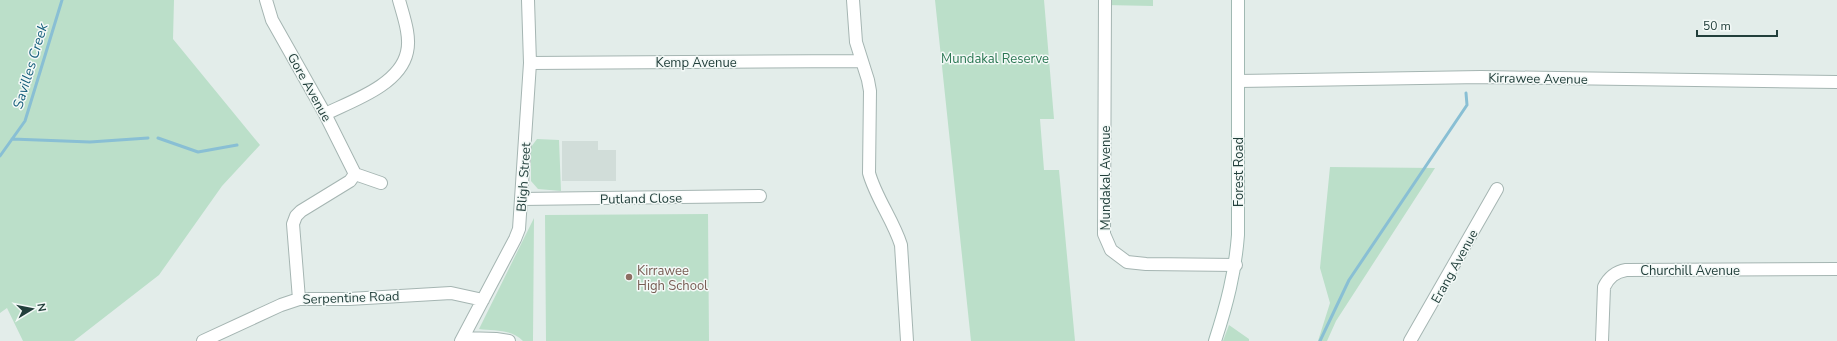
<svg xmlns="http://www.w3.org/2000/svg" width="1837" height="341" font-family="'Nunito Sans',sans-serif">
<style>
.built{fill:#d1ddd9}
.green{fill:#bbdfc9}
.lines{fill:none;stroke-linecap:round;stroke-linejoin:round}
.stream{stroke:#89bfd4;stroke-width:3}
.street-casing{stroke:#a5b5b2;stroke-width:14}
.secondary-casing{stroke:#a1b9b3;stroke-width:14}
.street{stroke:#fff;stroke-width:12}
.secondary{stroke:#fff;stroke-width:12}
.education-dot{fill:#8d6e63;stroke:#f3f9f7;stroke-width:1.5}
.labels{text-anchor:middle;stroke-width:3;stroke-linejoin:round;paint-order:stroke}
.park-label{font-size:13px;fill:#2a7752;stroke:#f3f9f7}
.street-label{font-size:13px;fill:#223f3b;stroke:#f3f9f7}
.education-label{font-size:13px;fill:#785e54;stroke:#f3f9f7;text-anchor:start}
.water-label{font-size:14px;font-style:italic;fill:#19607d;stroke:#f3f9f7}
</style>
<rect width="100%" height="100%" fill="#e3edea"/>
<path class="built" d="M562,141h36v9h18v31h-54z"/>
<path class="green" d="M0,0h174l-1,39 87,106 -38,41 -63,89 -85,66h-51l-16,-33 -7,5z
M935,0h109l10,119h-14l4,51h15l16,171h-104z
M1105,0h48v6l-48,-1z
M537,139l22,1 2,51 -23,-2 -7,-8v-34z
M1330,167l105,1 -99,153 -9,20h-9l12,-38 -10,-35z
M708,214l1,127h-163l-1,-126z
M534,218l-1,123h-10c-11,-12 -29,-10 -44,-12z
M1229,325l20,14v2h-26z"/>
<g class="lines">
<path class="stream" d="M158,138l40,14 39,-7
M12,139l78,3 58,-4
M0,156l25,-35 37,-121
M1320,341l29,-61 118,-175 -1,-12"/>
<g class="street-casing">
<path id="street" d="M266,0l6,20 53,94 30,60 -5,7 -49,30 -5,5 -3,8 6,75
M853,0l3,42 12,38 2,11 -1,82c7,25 24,47 32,72l6,96
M1105,0l-1,234 7,16 16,12 19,2 90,1
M530,63l331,-2
M1238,81l243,-4 356,5
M325,114c27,-13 75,-29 82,-62 4,-16 -4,-37 -8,-52
M355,174l26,9
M521,199l239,-3
M463,338l33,1 13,2
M203,341l78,-36 18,-6h50l102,-6 32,7
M461,341l54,-102 4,-10 11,-166 -2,-63
M1410,341l87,-152
M1602,341l2,-54c5,-10 11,-15 22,-17l211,-1"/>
</g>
<g class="secondary-casing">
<path id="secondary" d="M1215,341c12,-37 20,-68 23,-106v-235"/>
</g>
<use href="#street" class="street"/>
<use href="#secondary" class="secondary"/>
</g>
<circle class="education-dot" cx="629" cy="277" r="4"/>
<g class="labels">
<g class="park-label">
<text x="995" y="63">Mundakal Reserve</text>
</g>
<g class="street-label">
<text x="696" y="67">Kemp Avenue</text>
<text transform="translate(1538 78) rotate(1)" y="5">Kirrawee Avenue</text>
<text transform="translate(310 87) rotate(61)" y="5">Gore Avenue</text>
<text transform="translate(1238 172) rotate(-90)" y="5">Forest Road</text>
<text transform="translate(523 177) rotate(-86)" y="5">Bligh Street</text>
<text transform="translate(1105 178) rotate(-90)" y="5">Mundakal Avenue</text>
<text transform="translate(641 198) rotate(-1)" y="5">Putland Close</text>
<text transform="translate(1454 266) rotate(-61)" y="5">Erang Avenue</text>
<text x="1690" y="275">Churchill Avenue</text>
<text transform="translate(351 297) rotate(-2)" y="5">Serpentine Road</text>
</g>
<g class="education-label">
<text x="637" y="275">Kirrawee<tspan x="637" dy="15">High School</tspan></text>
</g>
<g class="water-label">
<text transform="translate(30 66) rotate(-73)" y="5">Savilles Creek</text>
</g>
</g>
<g transform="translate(32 309) rotate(80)" stroke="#f3f9f7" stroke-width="3" paint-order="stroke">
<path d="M0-3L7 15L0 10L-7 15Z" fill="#223f3b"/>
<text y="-6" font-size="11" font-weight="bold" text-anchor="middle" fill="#223f3b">N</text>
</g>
<path d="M1697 30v6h80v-6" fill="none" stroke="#223f3b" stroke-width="2"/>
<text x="1703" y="30" font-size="12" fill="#223f3b" stroke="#f3f9f7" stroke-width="3" paint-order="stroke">50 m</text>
</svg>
